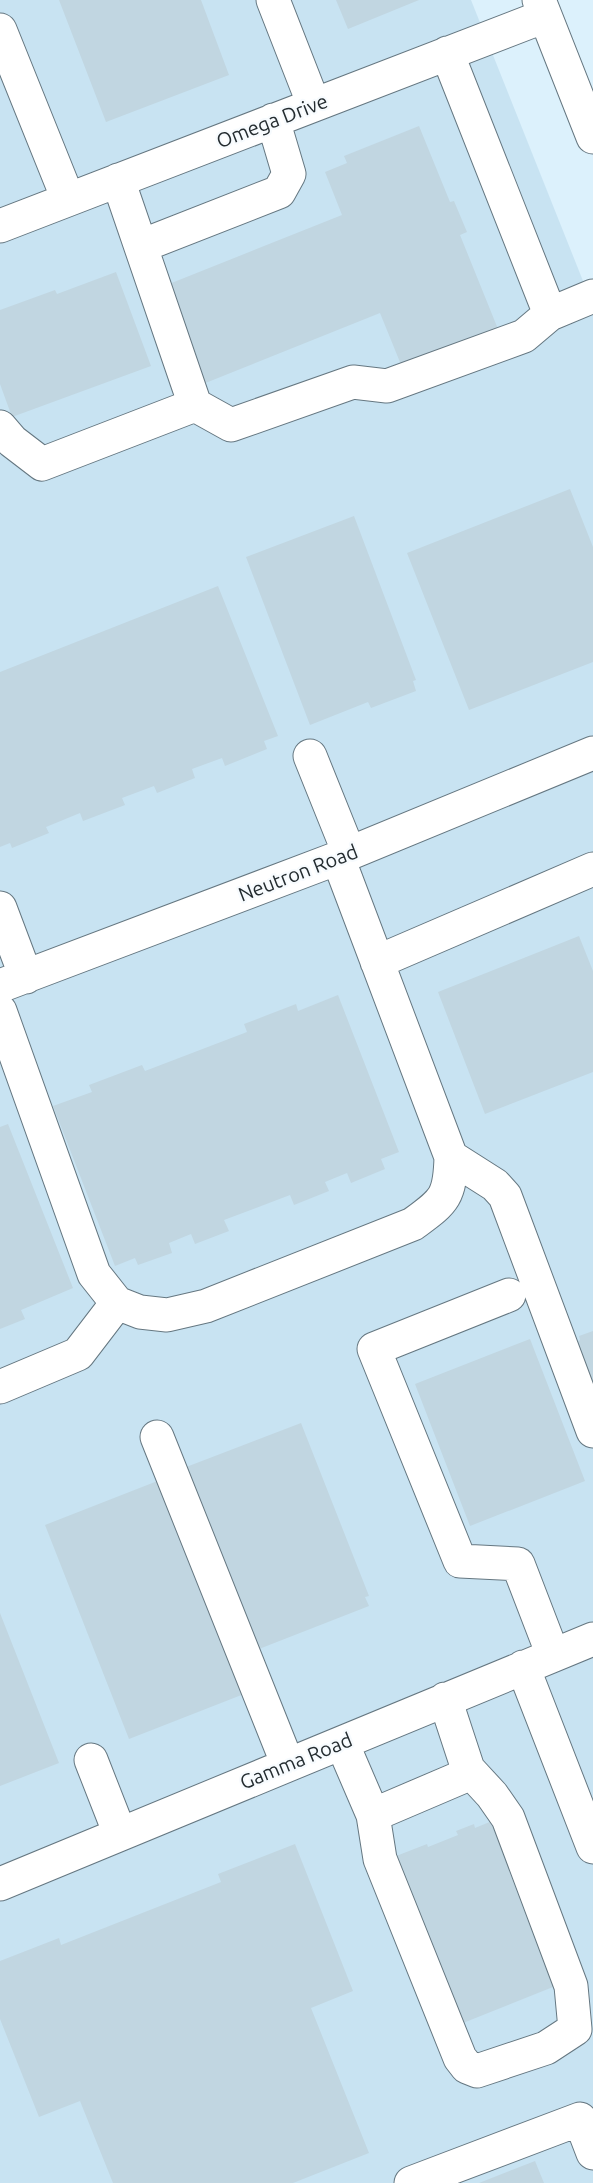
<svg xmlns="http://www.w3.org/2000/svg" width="593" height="2183" font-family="Ubuntu,sans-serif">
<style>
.built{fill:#c8e3f2}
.building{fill:#c1d6e1}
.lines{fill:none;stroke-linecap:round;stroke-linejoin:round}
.minor-casing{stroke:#657781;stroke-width:35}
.minor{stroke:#fff;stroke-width:33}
.labels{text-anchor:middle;stroke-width:4.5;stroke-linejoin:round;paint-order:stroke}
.street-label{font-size:20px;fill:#242c30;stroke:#f7fbfe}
</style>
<rect width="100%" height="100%" fill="#dcf1fc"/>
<path class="built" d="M0,0h471l122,306v1877h-593z"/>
<path class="building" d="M59,0h142l28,75 -123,47z
M336,0h83l-71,29z
M419,126l31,76 4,-1 13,31 -7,3 40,99 -96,38 -24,-59 -182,73 -39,-98 183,-73 -17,-43 22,-9 -3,-7z
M116,272l35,94 -139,51 -12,-33v-74l55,-20 2,4z
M570,489l23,58v115l-124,48 -62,-157z
M354,516l62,164 -3,1 3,10 -45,17 -3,-6 -58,23 -64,-168z
M218,586l60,150 -14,5 3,8 -42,17 -3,-8 -30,11 3,9 -38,15 -3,-7 -32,12 3,7 -42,16 -3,-8 -34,14 3,6 -37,15 -2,-5 -10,4v-175z
M579,936l14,35v101l-108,42 -47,-122z
M338,995l61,157 -18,7 4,10 -34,14 -4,-10 -22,9 4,9 -35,14 -4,-10 -66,25 5,11 -34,13 -4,-10 -22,9 3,10 -34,12 -3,-7 -20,8 -62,-160 39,-14 -3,-7 53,-20 3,6 102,-39 -3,-8 52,-20 2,7z
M8,1124l65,164 -52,22 4,9 -25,10v-202z
M593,1331v54l-17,-43 4,-2 -1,-4z
M530,1339l55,142 -115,45 -55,-142z
M301,1423l68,173 -4,1 4,9 -110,43 -78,-180z
M160,1480l84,214 -115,45 -84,-214z
M0,1613l59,150 -59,23z
M492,1821l66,164 -100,40 -67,-167 36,-14 1,3 30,-12 -2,-4 18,-7 1,4z
M295,1844l58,147 -42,17 58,145 -76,30h-180l-33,-82 -41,16 -39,-98v-58l59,-23 2,7 160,-63 -3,-8z
M535,2161l9,22h-65z"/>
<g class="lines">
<g class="minor-casing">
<path id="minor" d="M273,0l41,105
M539,0l54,137
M0,30l68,169
M447,53l103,261 43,-18
M0,226l545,-210
M141,246l138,-54 10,-18 -16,-54
M195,405l36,20 122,-43 34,4 137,-50 26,-22
M0,427l12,14 30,23 153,-59 -77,-225
M310,756l39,97
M0,908l26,69
M377,962l216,-93
M0,986l338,-128 255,-105
M0,1011l94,263 23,29 23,9 27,3 39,-9 207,-82c31,-23 37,-26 38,-67l-113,-299
M451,1157l44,28 10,11 88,235
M509,1295l-135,54 86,212 58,3 35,91
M0,1387l78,-33 39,-51
M157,1437l131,328
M523,1667l70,180
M342,1743l31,72 89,-38 6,-8 -23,-70
M91,1760l29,74
M373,1815l7,44 80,199 7,9 10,4 69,-23 29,-19 -4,-43 -63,-168 -16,-23 -24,-26
M0,1884l593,-245
M411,2183l169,-64 13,34"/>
</g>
<use href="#minor" class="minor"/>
</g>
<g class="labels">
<g class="street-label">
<text transform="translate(272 121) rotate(-21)" y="7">Omega Drive</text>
<text transform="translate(298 873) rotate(-21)" y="7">Neutron Road</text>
<text transform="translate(296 1761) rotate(-22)" y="7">Gamma Road</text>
</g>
</g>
</svg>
